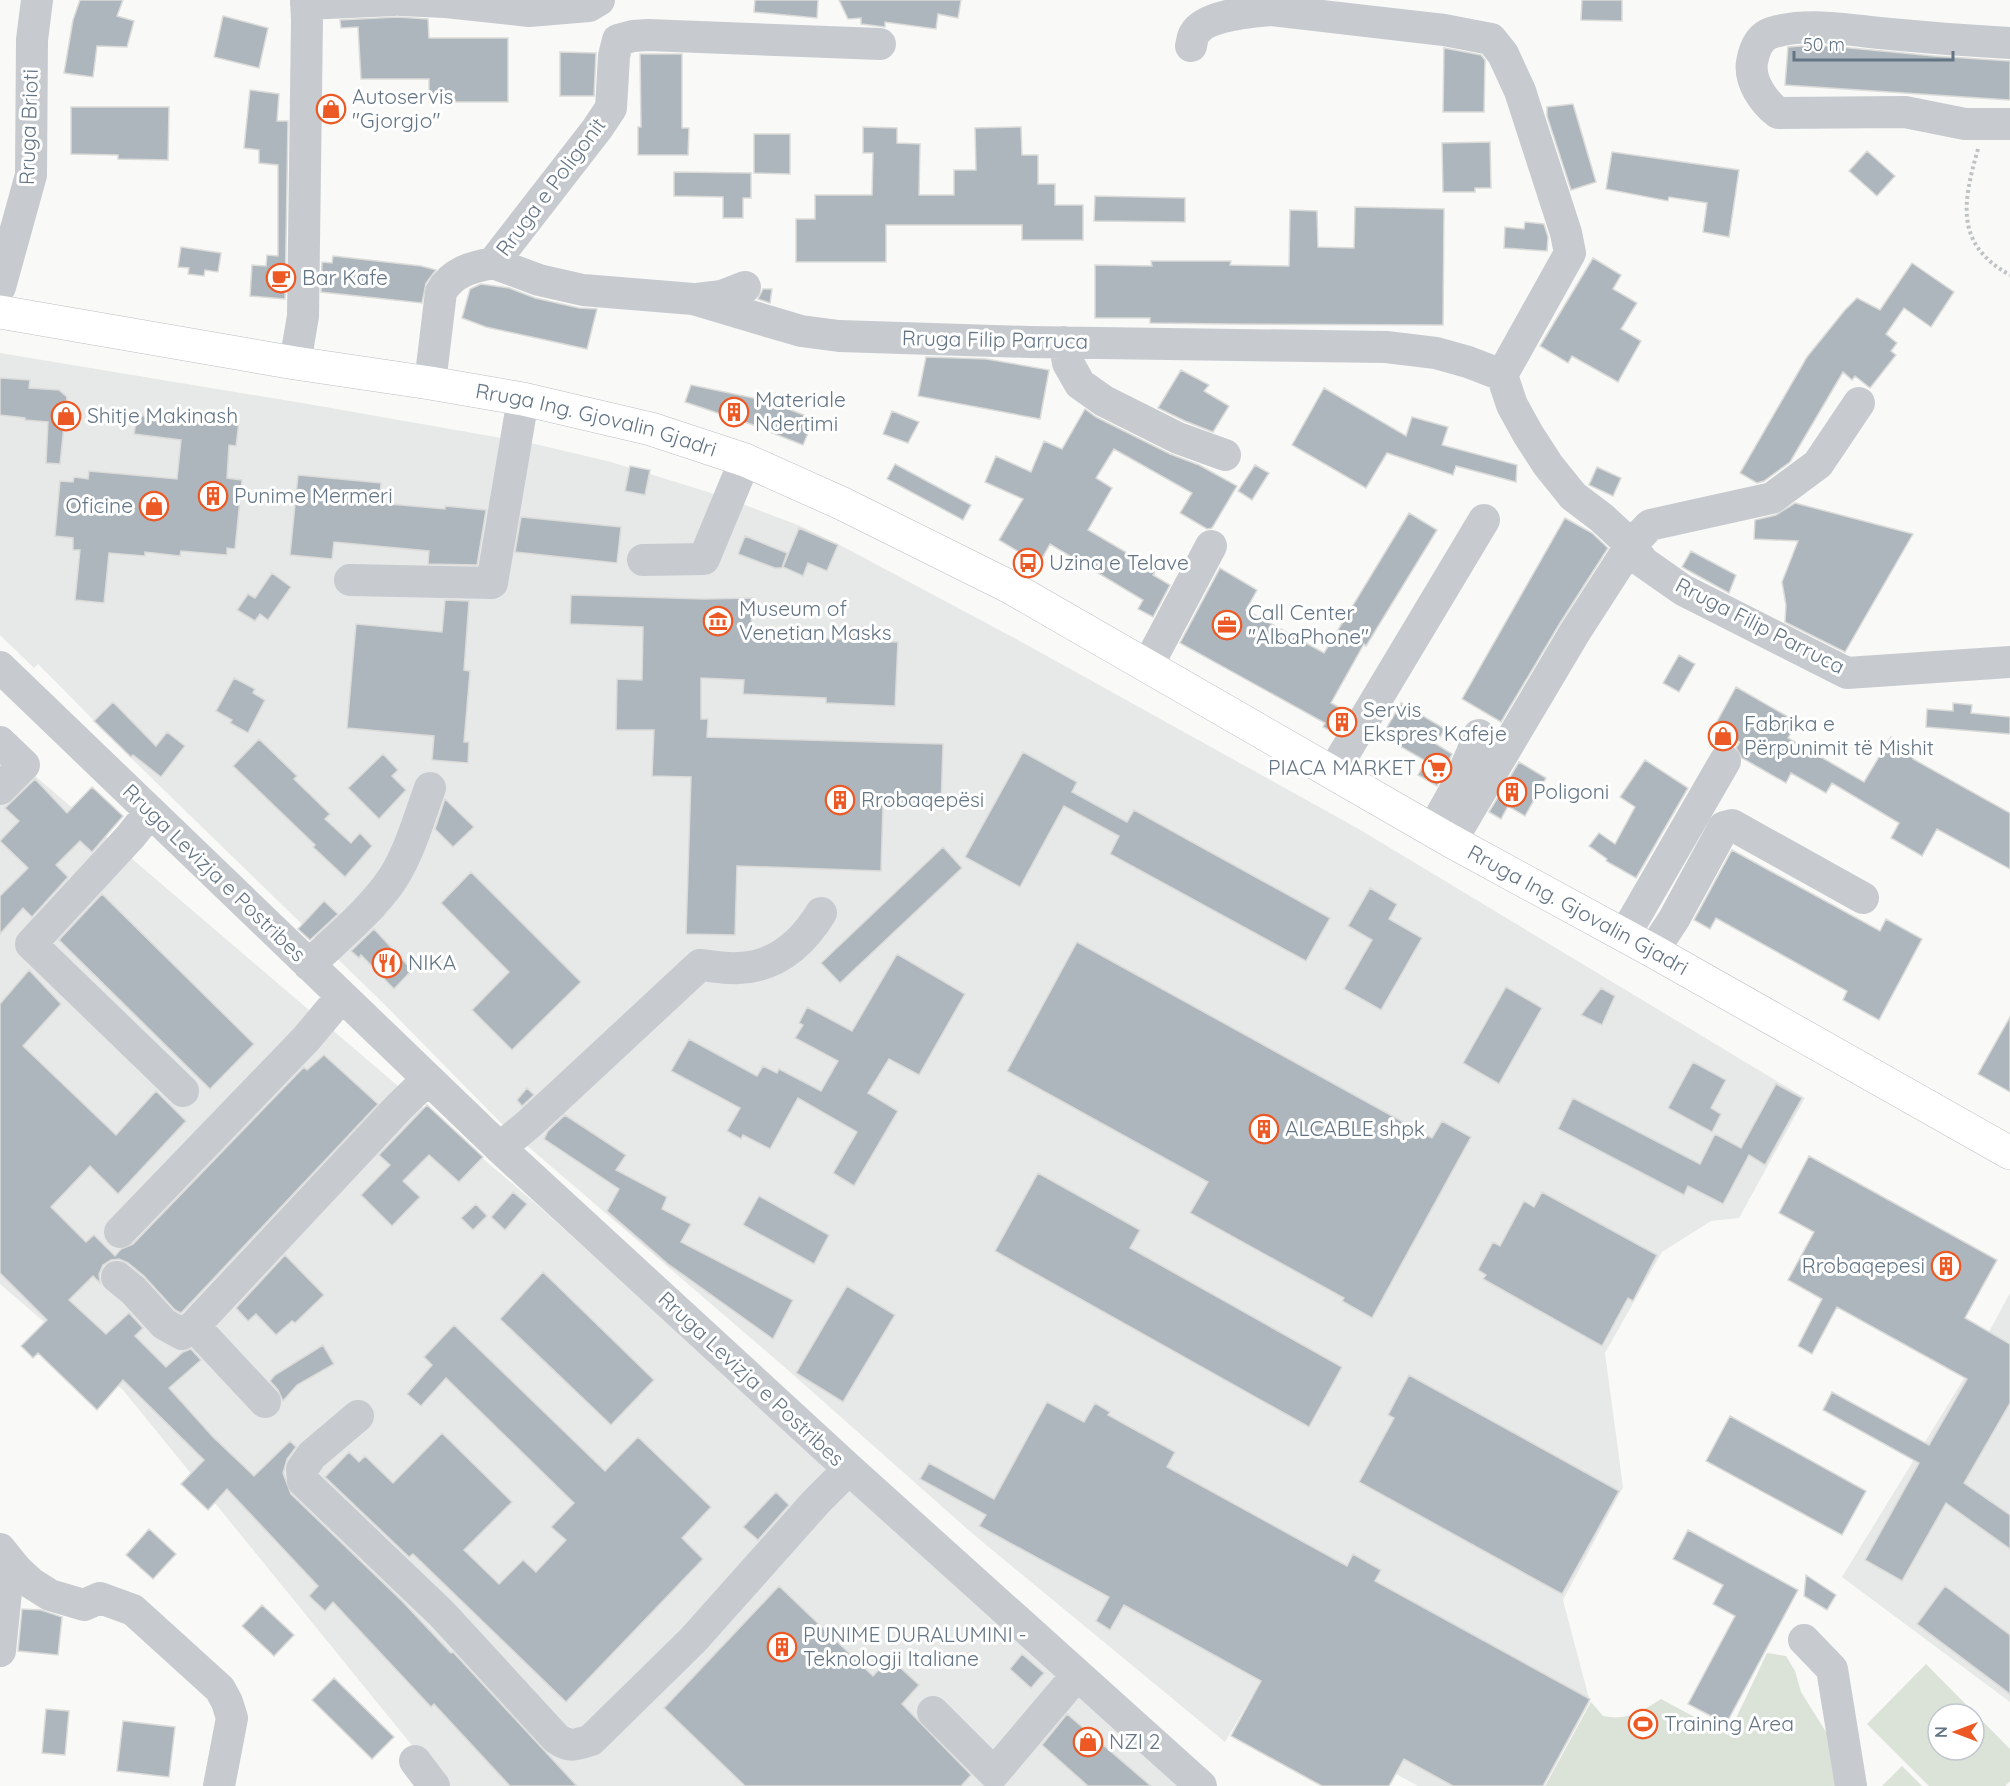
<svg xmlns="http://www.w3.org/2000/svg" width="2010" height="1786" font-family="Quicksand,sans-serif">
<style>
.built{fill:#e7e8e8}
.green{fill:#dbe2d8;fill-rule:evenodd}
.building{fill:#adb6bc;stroke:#dbdbd9;stroke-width:1.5}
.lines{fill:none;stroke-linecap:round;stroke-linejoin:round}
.major-casing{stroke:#babec2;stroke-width:34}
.path{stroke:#c0c3c5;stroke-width:4;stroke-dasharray:3 3;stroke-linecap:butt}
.minor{stroke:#c7cbcf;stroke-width:32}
.major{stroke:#fff;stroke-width:33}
.labels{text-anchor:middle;stroke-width:6;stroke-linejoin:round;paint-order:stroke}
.poi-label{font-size:21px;fill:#637484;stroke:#fff;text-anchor:start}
.street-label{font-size:21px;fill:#637484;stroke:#fff}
</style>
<rect width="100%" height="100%" fill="#f9f9f7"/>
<path class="built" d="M0,353l308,51 227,40 76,18 113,35 74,28 40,19 180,96 339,188 448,270 -66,120 -28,3 -49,31 -57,101 18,134 -60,113 27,102 -46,84h-126l-166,-90 -27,46 -252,-208 -192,-170 -279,-240 -118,-120 -254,-247 -92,-93 -4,4 -34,-33z
M0,746l535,457 454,410 200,173h-744l-322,-396 -123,-106z
M2010,1293v409l-168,-125 121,-197z"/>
<path class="green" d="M1767,1653l19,3 9,15 6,21 30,48 11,46h-297l46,-84 12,14c24,5 38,-4 58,-17l67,36z
M1926,1664l84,85v32l-5,5h-76l-62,-62zM1938,1714h36v36h-36z
M1902,1766l20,20h-40z"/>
<path class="building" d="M80,0h43l-6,16 17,5 -7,26 -30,-1 -4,31 -29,-4 9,-53z
M755,0h63l-1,18 -63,-6z
M839,0h122l-3,18 -20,-4 -2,15 -51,-7v5l-24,-3v-6l-13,1z
M1582,0h40v21l-41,-1z
M223,16l45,12 -9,40 -45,-11z
M397,17l31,2 1,19h79v64h-79v-23h-68l-3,-52 -17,1 -1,-8z
M1801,46h28l105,10 76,5v39l-225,-15 3,-38z
M1444,48l37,7 4,5 -1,52h-41z
M560,52l36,1 -2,43h-34z
M640,54h42v74h7l-1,27h-50v-28h3z
M250,90l29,4 -2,27h11l-3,178 -35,-3 2,-31 14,1 1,-11 11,1v-91l-19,-2v-13l-15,-2z
M1573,104l23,78 -25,8 -24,-74v-9z
M71,107h98l-1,53 -50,-1v-4l-47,-1z
M863,127l34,1v15l23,1 -1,51h35v-25h22l-1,-42 46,-1 1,28h16v29h17v21h28v35h-61v-15h-136v37h-90v-43h19v-24h57l1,-42h-10z
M754,134h36v40l-36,-1z
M1490,142l1,46h-16v4h-32l-1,-49z
M1867,151l28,25 -18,20 -28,-25z
M1612,152l127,18 -10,67 -26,-5 4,-29 -38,-6 -1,4 -62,-12z
M674,172l77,1v25h-8v20h-20v-21l-49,-1z
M1095,196l90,2v24l-91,-1z
M1355,207l89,2 -1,116 -214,-1 -79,-1v-5h-55v-53l57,1 -1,-5h80l-1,4 59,1 1,-56 27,1 1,36 36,1z
M1525,222l19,2 4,13 -1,14 -43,-3 1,-21 19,2z
M181,247l40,6 -3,19 -13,-2 -1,6 -16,-2 1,-6 -11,-1z
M333,256l88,10 15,4 -10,13 -4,20 -101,-11 1,-30 10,1z
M1593,258l28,17 -8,14 24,14 -16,26 20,12 -23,41 -46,-26 -4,7 -28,-17z
M1912,263l42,29 -23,35 -27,-19 -18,26 11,9 -6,8 5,4 -26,33 -15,-12 -3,4 -9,-8 -53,90 -26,19 -7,2 -17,-10 67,-116 38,-47 12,-12 23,12z
M481,284l28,4 26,10 44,10 18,1 -10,40 -101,-22 -24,-9 8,-29z
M763,289h9l-2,14 -12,-4z
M926,357l60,2 63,11 -9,49 -122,-23z
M1181,370l28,15 -5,6 25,15 -16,26 -28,-11 -27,-13z
M0,378l30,2 -1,8 30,2 8,7 -7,67 -14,-1 2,-41 -23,-2v-2l-25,-3z
M691,385l77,16 46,18 -11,26 -33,-13 1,-1 -86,-29z
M1324,388l82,48 6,-19 36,10 -6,18 75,20 -1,17 -60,-16 -3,9 -66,-22 -21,35 -74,-43z
M1085,409l11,8 74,37 29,11 38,21 -25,42 -5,1 -27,-16 12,-20 -78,-44 -18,29 16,10 -24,42 68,40 -3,5 17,10 -17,32 -15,-8 5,-9 -93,-56 -11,20 -40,-24 24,-41 -38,-17 11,-26 35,16 13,-31 18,8z
M892,411l27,11 -11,21 -25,-9z
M145,412l94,10 -3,24 -7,-1 -2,33 15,2 -7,69 -8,-1v7l-46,-4 -1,5 -35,-4v4l-36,-3 -5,50 -29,-3 5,-50h-7v-12l-18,-2 5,-55 13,1 1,-5 14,2 1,-8 88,8 4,-39 -47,-6 3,-19 7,1z
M895,464l76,41 -8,15 -76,-41z
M1255,465l14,8 -17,27 -14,-9z
M630,466l20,4 -5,25 -20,-4z
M1597,467l24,11 -8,18 -24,-11z
M298,475l83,8 -2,20 66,6v-3l41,4 -9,55 -49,-1 1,-13 -95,-9 -2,17 -42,-4z
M1795,503l118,31 -68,118 -60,-30 1,-17 -4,-23 16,-41 -44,-2 1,-19 21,-5z
M1409,513l28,17 -71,116 -2,-2 -33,59 17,9 -13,21 -12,-6 2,-4 -145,-80 40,-75 37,22 -11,20 78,43z
M521,517l100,10 -4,36 -102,-11z
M1565,518l27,15 16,15 -48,75 -59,99 -39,-23z
M799,528l39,17 -11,26 -19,-8 -5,13 -20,-9z
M745,536l42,17 -5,15h-7l-37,-14z
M1691,551l45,24 -7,18 -47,-26z
M272,573l19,14 -23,33 -8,-6 -5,7 -18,-11 11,-16 7,4z
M571,595l133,4 48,-1 -1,39 94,2 4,-13 15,1v14l34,1 -3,64 -69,-3v-5l-83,-4 1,-14 -43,-2v41h7l-1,18 236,7 -2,62 -58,-2 -2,67 -144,-5 -2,69 -49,-1 5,-157 -39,-1 2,-46h-38l1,-51 25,1 1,-53 -73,-3z
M445,600l24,1 -5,69 6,1 -6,71h5l-1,21 -36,-3 2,-24 -87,-8 9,-104 86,8z
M1679,655l16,9 -16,28 -16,-9z
M234,678l21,11 -2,4 12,7 -17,33 -18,-10 2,-3 -16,-9z
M1736,687l61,35 -9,16 76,44 27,-45 26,15 -4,7 97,54v56l-73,-40 -15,27 -31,-18 8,-15 -67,-40 -6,10 -35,-20 -5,10 -44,-25 -6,-10 4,-6 -26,-15z
M113,702l43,44 11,-14 18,14 -24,31 -28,-22 -2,2 -37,-36z
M1401,703l44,26 -9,15 16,10 -15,32 -19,-11 8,-14 -44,-25z
M1953,703l19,2 -1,8 39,4v17l-84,-7 1,-18 26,2z
M259,739l38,37 -3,3 36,35 -5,5 26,24 9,-10 12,13 -27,31 -32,-30 2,-2 -82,-79z
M1023,752l54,30 -5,10 55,30 7,-12 196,108 -24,43 -196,-107 9,-18 -55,-30 -44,81 -55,-30z
M383,754l15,16 -6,6 14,14 -27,29 -31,-31z
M1645,760l43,28 -52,90 -30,-17 1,-2 -18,-13 10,-13 16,11 20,-37 -15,-10z
M1519,762l27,16 -21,38 -17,-10 -7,13 -12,-7z
M35,779l32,34 25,-26 31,29 -31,36 -12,-11 -24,24 12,12 -36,40 -9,-9 -23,26v-38l28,-28 -28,-27 19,-20 -14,-13z
M445,799l29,28 -21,20 -18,-18z
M943,847l19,21 -122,115 -19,-20z
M1732,850l148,81 6,-12 36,20 -43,81 -36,-20 4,-9 -131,-73 -6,11 -16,-9z
M471,872l110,110 -69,68 -40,-40 37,-38 -68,-69z
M1370,888l27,16 -8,15 33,19 -41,72 -37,-21 28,-49 -24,-14z
M102,894l152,150 -44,45 -151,-149z
M324,901l14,13 -28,26 -12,-11z
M374,929l38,41 -18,19 -33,-34 -2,3 -8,-7z
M1077,942l355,196 10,-17 29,16 -99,181 -30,-17 2,-3 -154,-85 18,-31 -201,-111z
M897,954l68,40 -46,81 -30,-16 -21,34 30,18 -44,75 -21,-13 24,-41 -59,-34 -28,51 -27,-14 -2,4 -14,-8 13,-23 -69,-37 18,-32 68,37 6,-10 14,7 2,-4 42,22 17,-30 -43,-23 8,-13 -4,-2 8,-16 45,24z
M29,970l32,34 -38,42 93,89 40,-44 30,30 -68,73 -28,-28 -39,41 35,35 8,-7 21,21 6,-7 12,-5 171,-177 3,3 17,-15 54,49 -197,209 -6,-3 -31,-34 -16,-13 -9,-4 -8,1 -8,5 -4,9 1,9 -7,-7 -24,24 37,34 23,-21 14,15 -8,8 31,31 17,-15 8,-3 10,11 -32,28 44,49 41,39 36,-35 6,6 -9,12 -4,14 8,21 111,107 49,52 2,-1 124,134h-67l-76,-82 -3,3 -98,-105 -8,9 -16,-15 9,-10 -91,-97 -19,21 -27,-26 23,-24 -81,-80 -26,30 -59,-57 -5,5 -12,-12 26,-26 -47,-47v-269z
M1506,987l36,21 -43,76 -36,-21z
M1601,988l14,8 -13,29 -21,-10z
M2010,1017v75l-32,-18z
M1693,1062l33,18 -15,28 10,6 -9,18 -44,-24z
M1776,1084l26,14 -37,67 -16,-10 -26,49 -35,-18 -4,9 -126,-66 15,-31 127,66 15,-30 26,14z
M527,1088l7,7 -12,11 -5,-6z
M427,1105l56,52 -24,25 -30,-27 -26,26 17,16 -28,29 -31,-31 29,-30 -11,-10z
M565,1115l61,40 -10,15 51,27 -5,12 29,15 -10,18 112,58 -20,39 -105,-75 -61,-53 12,-22 -75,-50 4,-8z
M1809,1156l188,104 -32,58 45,26v59l-46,80 46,32v34l-64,-46 -44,78 -37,-21 54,-97 -96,-53 9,-18 97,53 38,-66 -130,-72 -25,47 -14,-8 24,-47 -34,-19 26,-48 -35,-19z
M1038,1173l102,57 -10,18 212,119 -33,60 -314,-176z
M513,1192l14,12 -22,26 -14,-13z
M1542,1192l115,63 -24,46 -5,-3 -26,48 -119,-67 3,-4 -8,-5 15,-28 7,4 24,-45 10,6z
M759,1196l70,39 -15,29 -71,-39z
M476,1204l11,12 -14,14 -12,-12z
M285,1255l39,40 -29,28 -3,-2 -16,14 -20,-21 -8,7 -12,-13z
M543,1272l111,108 -43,45 -111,-106z
M847,1286l48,29 -52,87 -47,-29z
M454,1325l151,146 33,-34 73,70 -29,31 21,21 -137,143 -153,-148 -4,3 -84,-80 24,-25 10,10 6,-6 28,27 49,-50 70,69 -48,48 35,34 24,-24 13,12 30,-32 -15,-13 23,-24 -128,-125 -25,28 -14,-12 25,-29 -8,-8z
M323,1345l11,19 -37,21 -14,16 -5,-11 -8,-9 5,-6z
M1409,1375l210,116 -57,103 -203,-112 35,-64 -6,-3z
M1047,1402l37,20 11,-19 15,9 -2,3 67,37 -8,15 180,99 6,-12 28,16 -6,11 215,118 -47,87h-90l-49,-27 -15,27h-67l-91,-50 30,-55 -137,-76 -14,25 -14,-9 13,-24 -130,-71 7,-11 -66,-36 9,-16 65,36z
M1730,1416l136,75 -24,44 -136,-74z
M776,1492l13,13 -31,35 -15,-13z
M149,1529l27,25 -23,25 -27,-24z
M1688,1530l110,60 -72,134 -38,-20 47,-88 -22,-12 10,-19 -50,-26z
M1806,1575l30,20 -9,15 -23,-14z
M779,1586l94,90 17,-18 29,27 -17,19 69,71 -10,11h-216l-81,-78z
M1945,1586l65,49v59l-93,-70z
M262,1605l32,30 -20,21 -32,-30z
M22,1609l19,1 21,7 -4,38 -40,-4z
M1022,1654l22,19 -13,15 -21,-19z
M334,1678l60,59 -22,22 -60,-59z
M46,1709l23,2 -4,44 -23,-2z
M1067,1714l84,72h-63l-46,-41z
M123,1721l52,6 -6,50 -52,-6z"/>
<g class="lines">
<g class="major-casing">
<g id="major">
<path id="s1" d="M0,312l295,51 135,20 93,16 128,30 94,31 96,43 169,84 441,254 202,110 357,202"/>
</g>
</g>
<path class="path" d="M1978,149c-15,53 -24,95 32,126"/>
<path class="minor" d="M400,0l46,2 83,9 60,-5 10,-6
M306,4l88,-4
M2010,43c-40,-2 -80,-5 -120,-9 -37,-3 -82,-13 -119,-1 -12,4 -17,18 -19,29 -3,20 12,40 26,51l127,-1 60,12h45
M1191,46c1,-3 1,-10 4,-13 11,-18 56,-21 75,-23l174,20 47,9 12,15 17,37 46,142 4,20 -68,122 10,30 16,29 20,31 25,31 29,22 29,27 12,17 40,28 164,83 163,-11
M493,263l46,17 44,10 110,9 108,32 38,5 190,6 357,5 50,6 32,9 34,13
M0,287l31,-112 1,-135 5,-40
M697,299l25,-3 23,-9
M1064,342l4,21 12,21 24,17 74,37 47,17
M295,363l8,-47 4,-296 -1,-20
M430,383l11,-91c11,-20 31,-25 52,-29l104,-134 14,-21 3,-52 4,-16 15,-4 15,-1 232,9
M643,560l61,-1 41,-99
M350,580l142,3 31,-184
M1148,665l63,-119
M0,667l500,481 349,321 352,317
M0,742l24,23 -24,24
M1333,772l151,-252
M150,812l-20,25 -99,107 152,147
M1432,830c19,-30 35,-62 47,-95
M1451,841l124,-209 56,-87 19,-20 122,-27 46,-34 41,-61
M1624,936l101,-175
M1653,951l21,-32 50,-92 8,-2 131,73
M309,965c28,-27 62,-54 84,-87 17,-27 26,-60 37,-90
M500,1148l30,-25 170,-158c12,1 26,4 38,3 38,-1 64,-24 83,-55
M120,1232l186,-193 36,-43
M117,1277l16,13 31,34 18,10 12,-8 206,-220 28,-27
M194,1326l71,76
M358,1416l-46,39 -10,14 1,12 139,133 114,124c13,10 20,7 35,2l102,-100 123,-138 33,-33
M0,1549l17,21 14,13 19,12 34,10 16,-7 33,12 87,79 7,13 5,16 -13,68
M1804,1640l28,29 19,117
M0,1651l7,-69 10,-12
M933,1712l61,61 83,-98
M415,1761l19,25"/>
<use href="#major" class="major"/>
</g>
<defs>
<g id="shop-ring" transform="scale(1.5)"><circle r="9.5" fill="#fff" stroke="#ec5924" stroke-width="1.5"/><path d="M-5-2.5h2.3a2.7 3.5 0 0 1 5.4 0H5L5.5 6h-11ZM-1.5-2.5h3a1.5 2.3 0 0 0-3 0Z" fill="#ec5924"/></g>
<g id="cafe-ring" transform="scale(1.5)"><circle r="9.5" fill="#fff" stroke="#ec5924" stroke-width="1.5"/><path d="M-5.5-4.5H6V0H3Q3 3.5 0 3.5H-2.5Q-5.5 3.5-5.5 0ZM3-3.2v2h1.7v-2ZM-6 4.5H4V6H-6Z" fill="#ec5924"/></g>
<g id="building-ring" transform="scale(1.5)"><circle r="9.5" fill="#fff" stroke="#ec5924" stroke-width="1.5"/><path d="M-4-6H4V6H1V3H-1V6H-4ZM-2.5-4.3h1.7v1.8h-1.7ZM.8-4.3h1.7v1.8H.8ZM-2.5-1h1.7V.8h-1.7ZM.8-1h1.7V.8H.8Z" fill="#ec5924"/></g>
<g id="bus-ring" transform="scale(1.5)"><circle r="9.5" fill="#fff" stroke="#ec5924" stroke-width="1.5"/><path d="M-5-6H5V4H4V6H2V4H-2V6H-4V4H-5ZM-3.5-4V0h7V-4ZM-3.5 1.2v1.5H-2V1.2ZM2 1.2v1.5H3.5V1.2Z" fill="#ec5924"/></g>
<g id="museum-ring" transform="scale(1.5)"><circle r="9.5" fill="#fff" stroke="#ec5924" stroke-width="1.5"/><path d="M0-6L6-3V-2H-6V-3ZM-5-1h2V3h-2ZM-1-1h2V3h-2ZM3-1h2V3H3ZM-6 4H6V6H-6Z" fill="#ec5924"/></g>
<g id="office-ring" transform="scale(1.5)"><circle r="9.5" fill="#fff" stroke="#ec5924" stroke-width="1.5"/><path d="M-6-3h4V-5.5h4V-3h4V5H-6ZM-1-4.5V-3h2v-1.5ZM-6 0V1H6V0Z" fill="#ec5924"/></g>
<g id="supermarket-ring" transform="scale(1.5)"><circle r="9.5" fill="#fff" stroke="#ec5924" stroke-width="1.5"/><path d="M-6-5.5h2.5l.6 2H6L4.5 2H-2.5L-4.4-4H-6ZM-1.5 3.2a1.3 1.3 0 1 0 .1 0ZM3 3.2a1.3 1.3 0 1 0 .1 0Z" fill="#ec5924"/></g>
<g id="restaurant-ring" transform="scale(1.5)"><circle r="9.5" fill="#fff" stroke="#ec5924" stroke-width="1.5"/><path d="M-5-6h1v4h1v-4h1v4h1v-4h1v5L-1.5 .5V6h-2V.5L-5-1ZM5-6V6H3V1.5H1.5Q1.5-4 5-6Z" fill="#ec5924"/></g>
<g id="stadium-ring" transform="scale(1.5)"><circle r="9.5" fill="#fff" stroke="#ec5924" stroke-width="1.5"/><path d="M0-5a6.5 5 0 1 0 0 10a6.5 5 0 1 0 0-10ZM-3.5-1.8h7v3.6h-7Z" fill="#ec5924"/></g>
</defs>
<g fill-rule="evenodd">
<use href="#shop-ring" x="331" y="109"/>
<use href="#cafe-ring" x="281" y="278"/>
<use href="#building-ring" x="734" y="412"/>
<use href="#shop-ring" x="66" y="416"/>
<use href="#building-ring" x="213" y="496"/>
<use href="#shop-ring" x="154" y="506"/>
<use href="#bus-ring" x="1028" y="563"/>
<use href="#museum-ring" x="718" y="621"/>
<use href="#office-ring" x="1227" y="625"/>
<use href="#building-ring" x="1342" y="722"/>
<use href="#shop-ring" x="1723" y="736"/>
<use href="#supermarket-ring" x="1437" y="768"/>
<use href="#building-ring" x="1512" y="792"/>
<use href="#building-ring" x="840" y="800"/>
<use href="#restaurant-ring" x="387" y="963"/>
<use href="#building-ring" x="1264" y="1129"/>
<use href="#building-ring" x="1946" y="1266"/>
<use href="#building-ring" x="782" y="1647"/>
<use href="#stadium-ring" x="1643" y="1724"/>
<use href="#shop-ring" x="1088" y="1742"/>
</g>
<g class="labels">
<g class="poi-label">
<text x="352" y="104">Autoservis<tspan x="352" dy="24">"Gjorgjo"</tspan></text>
<text x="302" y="285">Bar Kafe</text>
<text x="755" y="407">Materiale<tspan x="755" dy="24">Ndertimi</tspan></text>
<text x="87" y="423">Shitje Makinash</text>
<text x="234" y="503">Punime Mermeri</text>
<text x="133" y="513" text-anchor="end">Oficine</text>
<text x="1049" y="570">Uzina e Telave</text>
<text x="739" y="616">Museum of<tspan x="739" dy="24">Venetian Masks</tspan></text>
<text x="1248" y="620">Call Center<tspan x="1248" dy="24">"AlbaPhone"</tspan></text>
<text x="1363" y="717">Servis<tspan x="1363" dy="24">Ekspres Kafeje</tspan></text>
<text x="1744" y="731">Fabrika e<tspan x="1744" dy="24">Përpunimit të Mishit</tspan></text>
<text x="1416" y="775" text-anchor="end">PIACA MARKET</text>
<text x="1533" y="799">Poligoni</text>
<text x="861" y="807">Rrobaqepësi</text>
<text x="408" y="970">NIKA</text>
<text x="1285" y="1136">ALCABLE shpk</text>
<text x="1925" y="1273" text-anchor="end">Rrobaqepesi</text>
<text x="803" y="1642">PUNIME DURALUMINI -<tspan x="803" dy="24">Teknologji Italiane</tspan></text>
<text x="1664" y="1731">Training Area</text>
<text x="1109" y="1749">NZI 2</text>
</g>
<g class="street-label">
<text transform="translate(29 127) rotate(-88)" y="7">Rruga Brioti</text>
<text transform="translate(551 187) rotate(-53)" y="7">Rruga e Poligonit</text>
<text transform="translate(995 340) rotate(1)" y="7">Rruga Filip Parruca</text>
<text dy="7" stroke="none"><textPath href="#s1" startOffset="606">Rruga Ing. Gjovalin Gjadri</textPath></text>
<text transform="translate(1760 626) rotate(27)" y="7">Rruga Filip Parruca</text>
<text transform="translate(214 873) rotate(44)" y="7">Rruga Levizja e Postribes</text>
<text dy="7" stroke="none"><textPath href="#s1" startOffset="1708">Rruga Ing. Gjovalin Gjadri</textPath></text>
<text transform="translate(751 1379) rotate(43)" y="7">Rruga Levizja e Postribes</text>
</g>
</g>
<g transform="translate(1956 1732) rotate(270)"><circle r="28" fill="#ffffff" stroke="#c1c7ce" stroke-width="1.5"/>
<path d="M0-4.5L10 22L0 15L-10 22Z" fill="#ec5924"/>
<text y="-9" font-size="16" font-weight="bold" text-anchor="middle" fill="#637484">N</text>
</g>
<path d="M1794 51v9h159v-9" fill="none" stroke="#637484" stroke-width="3"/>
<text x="1803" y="51" font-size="18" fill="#637484" stroke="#ffffff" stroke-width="4.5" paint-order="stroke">50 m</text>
</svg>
